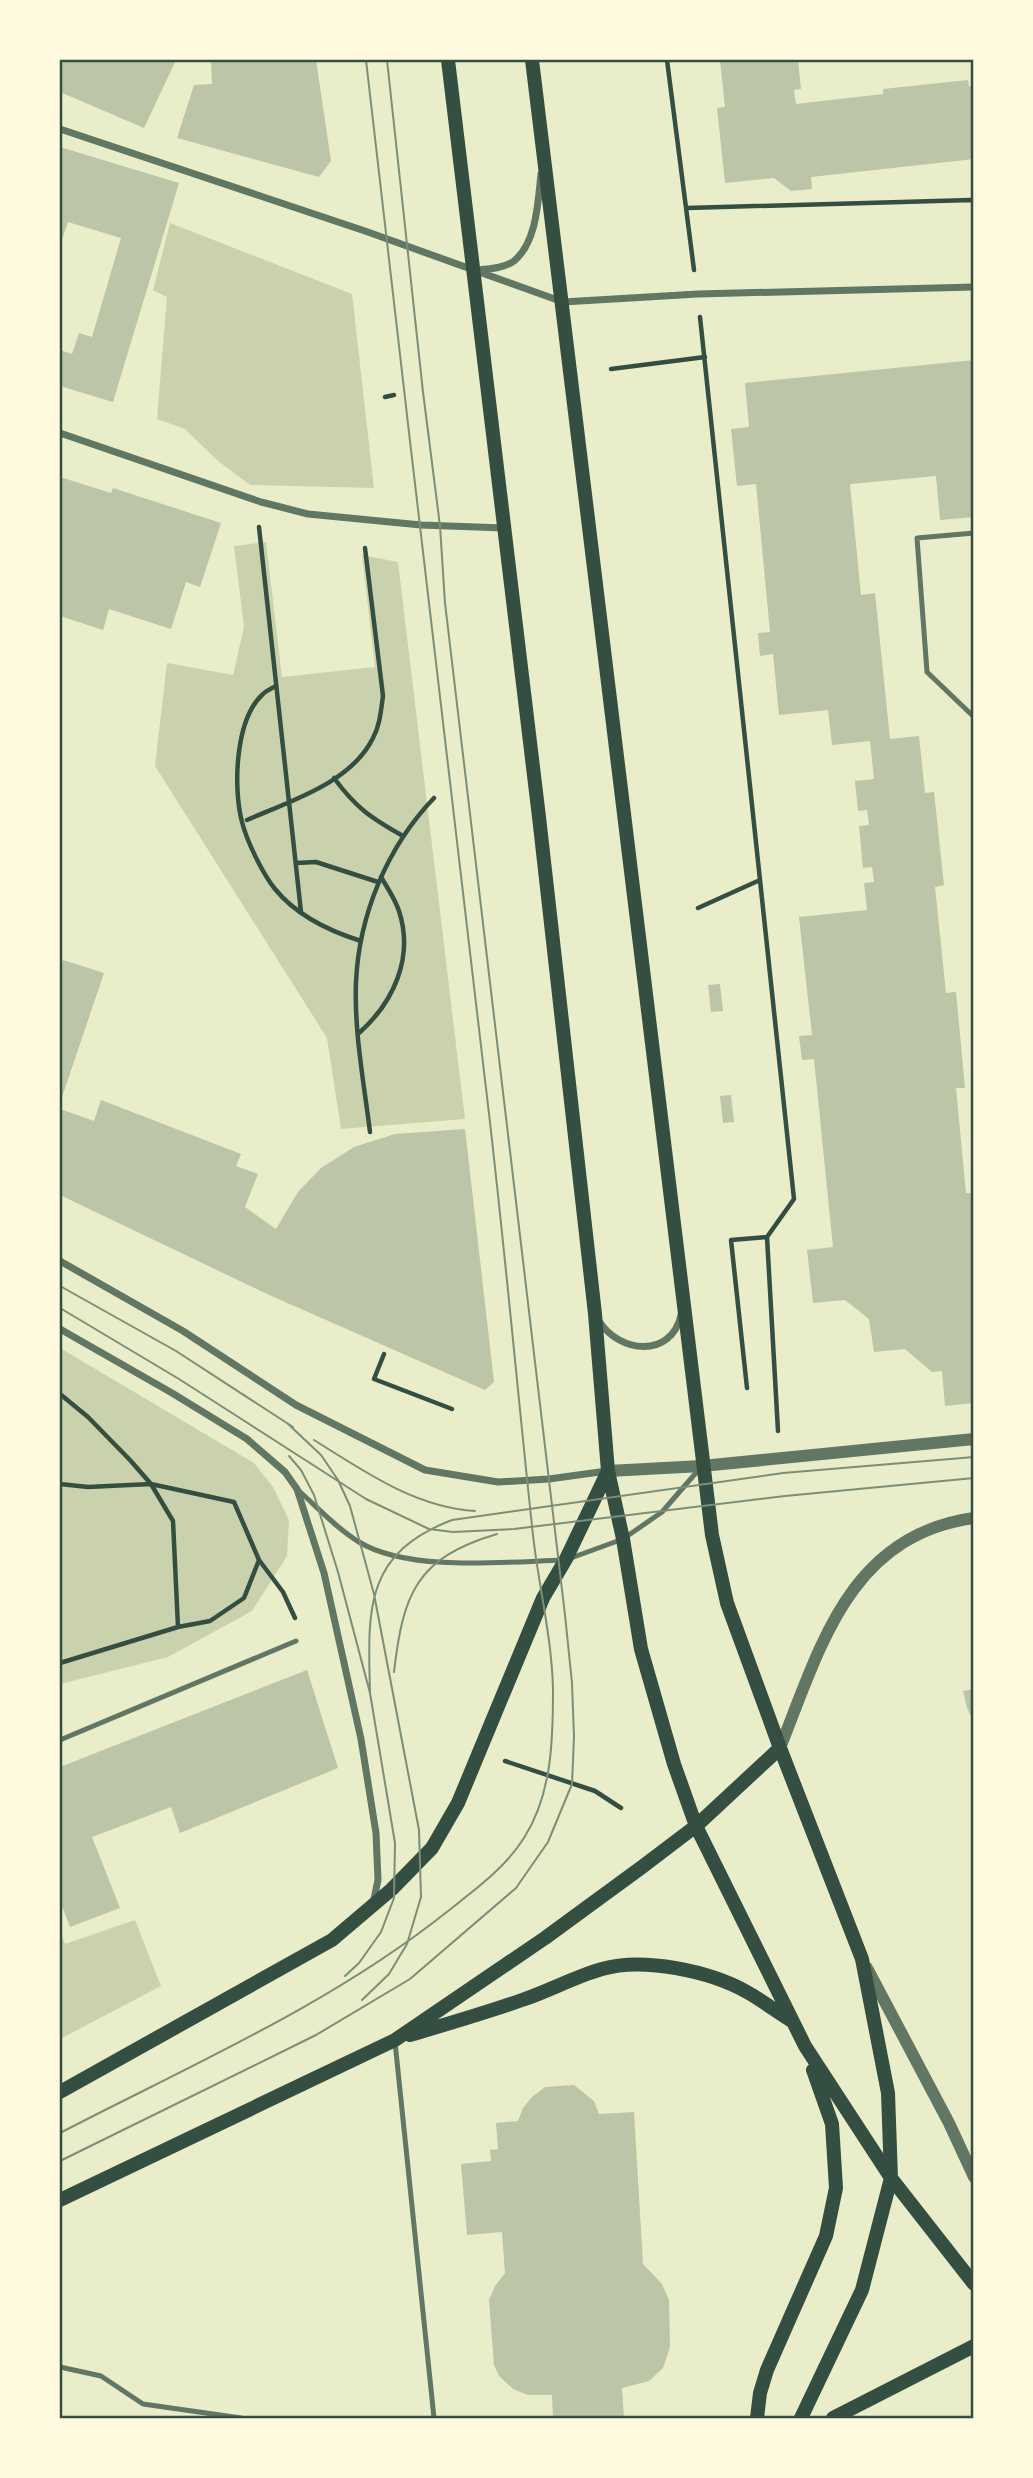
<svg xmlns="http://www.w3.org/2000/svg" width="1033" height="2478" font-family="'Open Sans',sans-serif">
<style>
.green{fill:#cad2ad}
.building{fill:#bcc5a7}
.lines{fill:none;stroke-linecap:round;stroke-linejoin:round}
.path{stroke:#344e41;stroke-width:4.5}
.service{stroke:#617663;stroke-width:5}
.minor{stroke:#617663;stroke-width:7}
.tertiary{stroke:#617663;stroke-width:12}
.secondary{stroke:#344e41;stroke-width:14}
.tram{stroke:#7c8e77;stroke-width:2}
.neatline{fill:none;stroke:#344e41;stroke-width:2.5}
</style>
<rect width="100%" height="100%" fill="#e9edc9"/>
<path class="green" d="M170,223l182,71 22,194 -124,-3 -32,-24 -33,-32 -28,-10 10,-122 -14,-7z
M266,542l16,135 93,-10 -13,-112 36,7 67,557 -124,10 -14,-91 -172,-272 12,-103 66,12 11,-48 -10,-81z
M60,1348l194,115 19,24 16,33 -2,36 -35,55 -84,46 -108,27z
M135,1920l26,66 -101,53v-107l5,12z"/>
<path class="building" d="M60,60h116l-32,68 -84,-36z
M211,60h105l15,101 -12,16 -142,-39 17,-53 18,-1z
M720,60h78l3,29 -7,1 2,14 87,-10v-5l85,-9 1,6h5v73l-163,18 1,12 -21,2 -17,-13 -49,5 -8,-75 8,-1z
M60,147l119,36 -66,219 -53,-16v-36l12,4 7,-21 13,4 29,-99 -53,-16 -8,23z
M974,360v157l-34,3 -4,-44 -86,8 11,111 14,-2 15,146 29,-3 6,57 9,-1 10,93 -9,2 11,106 10,-1 9,96h-9l10,105h8v210l-29,3 -3,-35 -10,1 -27,-23 -31,3 -5,-33 -24,-19 -32,3 -6,-53 26,-3 -19,-188 -12,1 -3,-24 13,-1 -13,-118 68,-7 -3,-27 10,-1 -2,-15 -9,1 -4,-42 10,-1 -2,-15 -9,1 -3,-30 19,-2 -4,-38 -38,4 -4,-35 -49,5 -6,-61 -13,2 -2,-23 12,-1 -14,-148 -19,2 -6,-57 18,-2 -4,-44z
M60,477l51,16 2,-5 108,35 -21,64 -14,-5 -15,47 -62,-20 -6,21 -43,-14z
M63,960l41,13 -44,130v-134z
M720,984l3,27 -12,1 -3,-27z
M731,1095l3,27 -11,1 -3,-27z
M101,1100l140,54 -5,12 22,8 -13,33 31,22 22,-37 23,-24 33,-21 41,-13 70,-5 29,253 -9,8 -218,-96 -207,-99v-86l34,12z
M307,1670l31,98 -158,65 -9,-26 -79,30 28,71 -50,19 -10,-26v-134z
M974,1689v33l-7,-14 -4,-17z
M574,2085l20,16 5,13 35,-2 9,152 19,20 7,16 1,47 -7,21 -14,13 -27,7 2,30h-71l-1,-23h-24l-15,-6 -14,-13 -5,-11 -5,-65 6,-14 10,-13 -3,-41 -35,3 -6,-71 30,-3 -1,-11 8,-1 -2,-26 22,-2 5,-13 9,-11 13,-10z"/>
<g class="lines">
<path class="path" d="M667,60l27,210
M687,208l284,-8 3,2
M700,317l94,882 -27,38
M611,369l94,-12
M385,397l9,-2
M259,527l42,385
M276,686c-4,2 -10,5 -13,8 -28,25 -30,94 -21,128 5,20 21,52 33,67 22,27 54,42 86,52
M334,778c22,30 37,40 69,58
M247,820c43,-19 104,-37 126,-82 7,-13 8,-28 10,-42l-18,-148
M296,863l20,-1 62,20
M698,908l62,-28
M359,1033c35,-31 55,-76 40,-122 -4,-12 -12,-24 -18,-34
M370,1132c-6,-49 -16,-100 -14,-150 3,-67 31,-135 78,-184
M384,1354l-10,25 78,30
M747,1388l-16,-148 36,-3 11,194
M60,1394l28,23 42,43 21,24 22,37 5,106
M60,1484l28,3 63,-3 83,18 25,58 -15,38 -34,23 -32,6 -118,36
M259,1560l24,32 12,26
M505,1761l90,30 26,17"/>
<path class="service" d="M974,533l-57,5 10,134 47,45
M297,1489c20,18 39,39 62,53 49,30 146,20 203,18
M571,1558l52,-19 39,-27 39,-45
M60,1740l236,-99
M395,2042l39,376
M60,2367l41,9 42,28 98,14"/>
<path class="minor" d="M60,129l305,102 198,71 135,-8 276,-7
M477,270c11,-1 28,-2 37,-9 23,-19 24,-60 27,-87
M60,433l201,69 47,12 113,11 83,3
M60,1261l123,70 113,74 129,65 73,12 51,-3 58,-8
M599,1321c20,32 72,38 82,-6
M60,1329l112,64 75,46 38,33 12,17 27,84 37,166 15,94 2,47 -5,24"/>
<path class="tertiary" d="M608,1471l94,-5 272,-27
M780,1748c40,-100 69,-213 194,-230
M867,1968l82,155 25,54"/>
<path class="secondary" d="M448,60l91,757 56,497 13,157 15,68 18,110 33,115 22,62 109,220 86,132 83,106
M532,60l180,1475 15,68 53,145 82,211 26,134 3,85 -29,112 -61,128
M410,2035c37,-11 75,-22 112,-35 27,-9 52,-23 80,-31 41,-12 108,2 145,23 16,9 30,20 45,29
M60,2092l272,-152 60,-51 40,-41 26,-45 85,-205 23,-39 42,-88
M60,2200l335,-160 150,-102 97,-71 54,-41 84,-78
M757,2418l3,-25 7,-23 59,-134 10,-48 -4,-64 -19,-54
M833,2418l141,-72"/>
<path class="tram" d="M60,1286l116,65 117,76
M60,1308l119,71 187,120 63,30 24,3 61,-3 271,-33 189,-18
M287,1423l34,32 17,25 12,26 24,88 45,236 2,67 -14,47 -18,30 -27,26
M314,1440c50,31 100,67 161,71
M289,1456l12,14 13,25 24,77 32,121 25,150 -1,55 -13,34 -22,31 -14,13
M394,1672c9,-78 22,-114 103,-138
M370,1693c-2,-82 -7,-139 82,-173l331,-47 191,-16
M60,2133c131,-68 272,-129 388,-222 28,-22 57,-43 76,-73 28,-44 29,-98 29,-148 -1,-55 -16,-110 -21,-164 -16,-149 -29,-298 -47,-446 -42,-340 -79,-680 -119,-1020
M60,2161l256,-126 94,-56 106,-91 32,-46 24,-58 2,-47 -2,-54 -7,-68 -120,-1012 -5,-77 -17,-134 -36,-332"/>
</g>
<rect width="1033" height="2478" fill="none" stroke="#fefae0" stroke-width="122"/>
<rect x="61" y="61" width="911" height="2356" class="neatline"/>
</svg>
